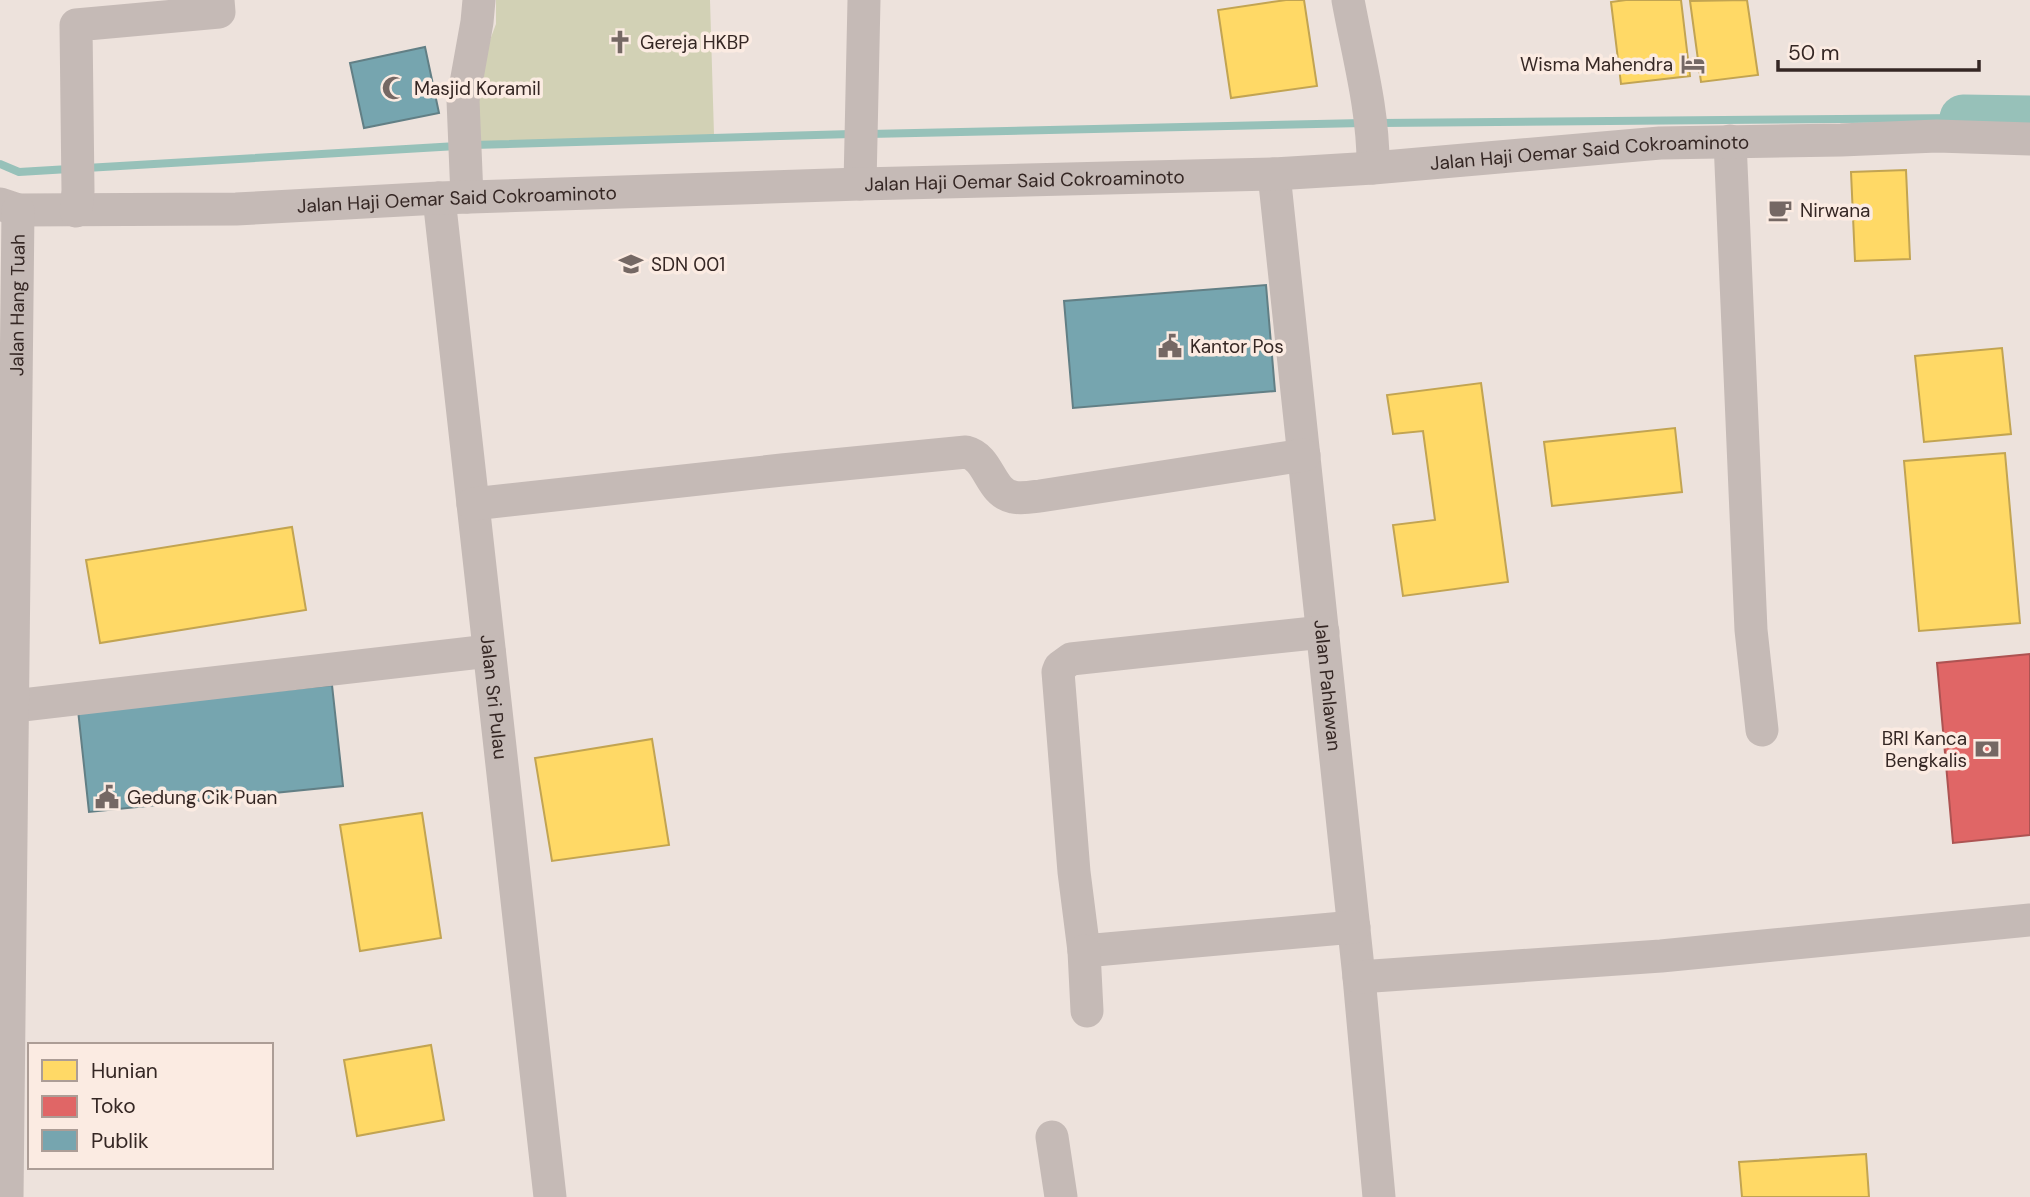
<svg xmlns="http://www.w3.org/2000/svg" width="2030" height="1197" font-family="'DM Sans',sans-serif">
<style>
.green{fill:#d2d1b5}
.homes{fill:#ffd966;stroke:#c2a452;stroke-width:2}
.shops{fill:#e06666;stroke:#ad5352;stroke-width:2}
.public{fill:#76a5af;stroke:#627f85;stroke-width:2}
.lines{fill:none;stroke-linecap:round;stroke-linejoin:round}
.stream{stroke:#97c1b9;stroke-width:8}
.river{stroke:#97c1b9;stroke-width:47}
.minor{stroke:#c5bab6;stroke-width:33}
.labels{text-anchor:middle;stroke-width:7;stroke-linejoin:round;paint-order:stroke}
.poi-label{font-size:19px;fill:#352724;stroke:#fbebe2;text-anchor:start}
.street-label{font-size:19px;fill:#352724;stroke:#fbebe2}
</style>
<rect width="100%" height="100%" fill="#ede2dc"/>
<path class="green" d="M496,0h214l4,135 -237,11 -8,-50 27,-72z"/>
<path class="homes" d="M1286,0h18l13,86 -86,12 -13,-88z
M1626,0h55l9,76 -69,8 -10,-82z
M1747,0l11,75 -57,7 -11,-81z
M1906,170l4,89 -55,2 -4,-89z
M2002,348l9,86 -87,8 -9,-86z
M1481,383l27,199 -105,14 -10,-71 42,-5 -12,-89 -30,3 -6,-39z
M1675,428l7,64 -130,14 -8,-64z
M2005,453l15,170 -101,8 -15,-170z
M292,527l14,83 -206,33 -14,-83z
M652,739l17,106 -117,16 -17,-103z
M422,813l19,125 -81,13 -20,-126z
M431,1045l13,75 -87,16 -13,-76z
M1866,1154l3,43h-127l-3,-35z"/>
<path class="shops" d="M2030,654v181l-77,8 -16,-180z"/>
<path class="public" d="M425,47l14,66 -75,15 -14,-65z
M1266,285l9,106 -202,17 -9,-107z
M332,685l11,101 -254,26 -11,-102z"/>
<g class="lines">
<path class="stream" d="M1380,123l583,-5
M869,134l494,-11
M473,145l379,-11
M0,164l19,8 50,-3
M86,168l371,-22"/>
<path class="river" d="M1963,118l67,1"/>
<g class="minor">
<path d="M1348,0c10,55 26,112 25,168"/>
<path d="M1730,141l21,489 11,100"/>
<path id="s1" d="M1274,174l85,803 20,220"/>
<path d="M860,184l4,-184"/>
<path d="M467,197l-4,-97 14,-78 2,-22"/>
<path id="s2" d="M439,198l111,999"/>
<path id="s3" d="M0,204l18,6 218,-1 203,-11 421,-14 414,-10 99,-6 287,-25 181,-3 96,-4 93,3"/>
<path d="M76,211l2,-20 -2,-166 143,-13 -1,-12"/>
<path d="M473,504l309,-34 184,-18c24,6 23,40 47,45 8,2 19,0 27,-1l264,-41"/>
<path d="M1323,632l-252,27 -11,8 -2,5 16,200 10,79 270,-24"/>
<path d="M14,706l475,-55"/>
<path d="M1084,951l3,60"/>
<path d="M1359,977l302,-21 369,-36"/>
<path d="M1052,1137l9,60"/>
<path id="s4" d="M7,1197l11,-987"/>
</g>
</g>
<defs>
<g id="church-bare" transform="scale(1.89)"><path d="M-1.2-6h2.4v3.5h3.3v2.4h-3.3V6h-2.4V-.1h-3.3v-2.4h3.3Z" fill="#756864" stroke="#fbebe2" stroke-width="2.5" paint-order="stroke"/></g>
<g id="hotel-bare" transform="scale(1.89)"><path d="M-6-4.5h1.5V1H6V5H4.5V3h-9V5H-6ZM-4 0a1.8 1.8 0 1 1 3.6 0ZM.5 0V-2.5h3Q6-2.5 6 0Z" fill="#756864" stroke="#fbebe2" stroke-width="2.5" paint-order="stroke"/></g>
<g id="mosque-bare" transform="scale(1.89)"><path d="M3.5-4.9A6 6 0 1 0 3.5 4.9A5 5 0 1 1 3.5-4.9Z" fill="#756864" stroke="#fbebe2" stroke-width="2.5" paint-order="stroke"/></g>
<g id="cafe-bare" transform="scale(1.89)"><path d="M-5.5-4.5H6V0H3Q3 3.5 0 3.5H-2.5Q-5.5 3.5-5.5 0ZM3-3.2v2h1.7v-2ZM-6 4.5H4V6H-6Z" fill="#756864" stroke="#fbebe2" stroke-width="2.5" paint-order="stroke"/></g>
<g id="school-bare" transform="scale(1.89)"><path d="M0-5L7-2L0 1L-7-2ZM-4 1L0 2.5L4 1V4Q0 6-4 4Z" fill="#756864" stroke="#fbebe2" stroke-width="2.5" paint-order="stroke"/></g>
<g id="civic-bare" transform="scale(1.89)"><path d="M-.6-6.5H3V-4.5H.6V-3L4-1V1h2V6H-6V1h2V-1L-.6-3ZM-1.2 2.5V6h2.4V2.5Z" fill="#756864" stroke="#fbebe2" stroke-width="2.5" paint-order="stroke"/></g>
<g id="bank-bare" transform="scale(1.89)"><path d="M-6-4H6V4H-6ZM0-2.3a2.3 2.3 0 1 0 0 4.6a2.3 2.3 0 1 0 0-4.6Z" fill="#756864" stroke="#fbebe2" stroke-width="2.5" paint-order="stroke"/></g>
</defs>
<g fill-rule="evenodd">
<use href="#church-bare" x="620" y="42"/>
<use href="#hotel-bare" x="1693" y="64"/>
<use href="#mosque-bare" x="394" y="88"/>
<use href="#cafe-bare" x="1780" y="210"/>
<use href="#school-bare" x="631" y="264"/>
<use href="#civic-bare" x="1170" y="346"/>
<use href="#bank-bare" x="1987" y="749"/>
<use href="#civic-bare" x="107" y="797"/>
</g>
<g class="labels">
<g class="poi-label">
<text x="640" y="49">Gereja HKBP</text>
<text x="1673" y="71" text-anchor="end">Wisma Mahendra</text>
<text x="414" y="95">Masjid Koramil</text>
<text x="1800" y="217">Nirwana</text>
<text x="651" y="271">SDN 001</text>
<text x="1190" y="353">Kantor Pos</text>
<text x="1967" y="745" text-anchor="end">BRI Kanca<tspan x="1967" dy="22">Bengkalis</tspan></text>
<text x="127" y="804">Gedung Cik Puan</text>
</g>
<g class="street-label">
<text dy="7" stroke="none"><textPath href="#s3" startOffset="1592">Jalan Haji Oemar Said Cokroaminoto</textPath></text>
<text dy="7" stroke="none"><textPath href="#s3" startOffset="1026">Jalan Haji Oemar Said Cokroaminoto</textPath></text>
<text dy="7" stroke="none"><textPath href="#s3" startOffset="458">Jalan Haji Oemar Said Cokroaminoto</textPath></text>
<text dy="7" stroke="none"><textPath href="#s4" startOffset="892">Jalan Hang Tuah</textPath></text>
<text dy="7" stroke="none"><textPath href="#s1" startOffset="514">Jalan Pahlawan</textPath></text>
<text dy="7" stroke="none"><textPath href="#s2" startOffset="502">Jalan Sri Pulau</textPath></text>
</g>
</g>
<rect x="28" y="1043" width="245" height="126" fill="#fbebe2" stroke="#ac9d96" stroke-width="2"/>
<rect x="42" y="1060" width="35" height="21" fill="#ffd966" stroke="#ac9d96" stroke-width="2"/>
<text x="91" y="1078" font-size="21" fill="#352724">Hunian</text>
<rect x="42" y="1096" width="35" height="21" fill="#e06666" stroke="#ac9d96" stroke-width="2"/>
<text x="91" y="1113" font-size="21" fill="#352724">Toko</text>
<rect x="42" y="1130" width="35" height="21" fill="#76a5af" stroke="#ac9d96" stroke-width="2"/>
<text x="91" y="1148" font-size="21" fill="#352724">Publik</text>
<path d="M1778 60v10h201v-10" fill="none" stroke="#352724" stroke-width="3.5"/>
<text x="1788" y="60" font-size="21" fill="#352724" stroke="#fbebe2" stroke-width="5" paint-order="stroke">50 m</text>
</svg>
